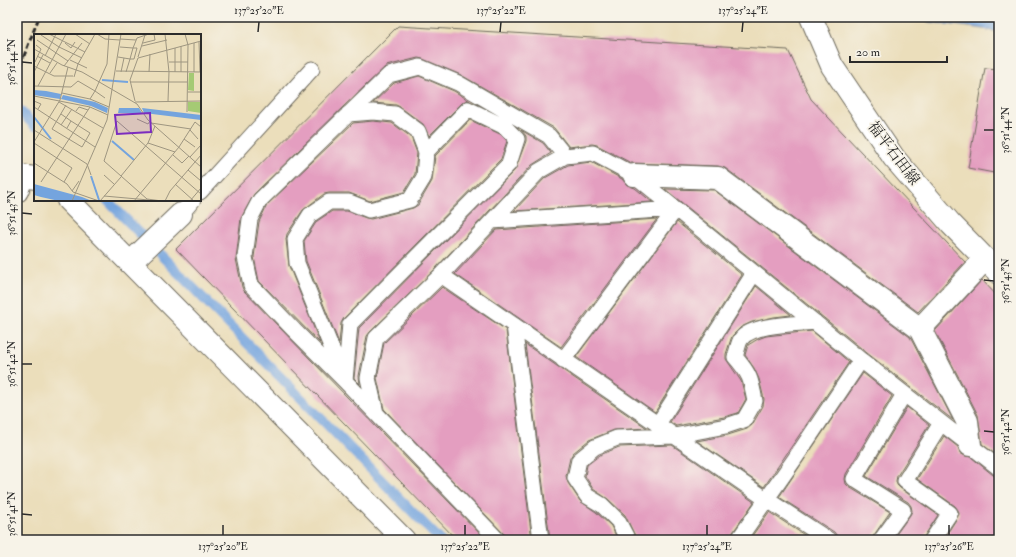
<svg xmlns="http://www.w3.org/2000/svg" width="1016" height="557" font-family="'IM FELL Double Pica','Noto Serif JP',serif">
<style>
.water{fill:#74a4de;stroke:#506884}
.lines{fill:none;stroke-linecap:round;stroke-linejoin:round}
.stream{stroke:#74a4de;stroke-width:10}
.building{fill:#e49ec0}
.lane-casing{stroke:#6e6a5d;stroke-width:17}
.street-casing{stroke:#6e6a5d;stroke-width:24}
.secondary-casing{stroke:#6e6a5d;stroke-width:24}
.lane{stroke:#fff;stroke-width:15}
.street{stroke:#fff;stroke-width:22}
.secondary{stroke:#fff;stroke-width:22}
.rail{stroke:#2b2b2b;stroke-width:3;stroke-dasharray:6 3;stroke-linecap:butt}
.ticks{fill:none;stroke:#2b2b2b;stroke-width:1.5}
.labels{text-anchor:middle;stroke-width:3.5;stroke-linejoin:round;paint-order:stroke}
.street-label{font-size:15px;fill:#2b2b2b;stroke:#f7f3e8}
.inset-river{fill:none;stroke:#74a4de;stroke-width:2}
.inset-road{fill:none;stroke:#9e9681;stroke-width:1}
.view{fill:#7b2cbf;fill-opacity:0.15;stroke:#7b2cbf;stroke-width:2}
.inset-edge{fill:none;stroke:#2b2b2b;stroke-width:2}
.neatline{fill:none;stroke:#2b2b2b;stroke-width:1.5}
.ticks-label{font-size:10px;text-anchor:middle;fill:#2b2b2b}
</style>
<rect width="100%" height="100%" fill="#f7f3e8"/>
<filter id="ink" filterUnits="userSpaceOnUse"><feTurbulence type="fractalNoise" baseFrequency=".025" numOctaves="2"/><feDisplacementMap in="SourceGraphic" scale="8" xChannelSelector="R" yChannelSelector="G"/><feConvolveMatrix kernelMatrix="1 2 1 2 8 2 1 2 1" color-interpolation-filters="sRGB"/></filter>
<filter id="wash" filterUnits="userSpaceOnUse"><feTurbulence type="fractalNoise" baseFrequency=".012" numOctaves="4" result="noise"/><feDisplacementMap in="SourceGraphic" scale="16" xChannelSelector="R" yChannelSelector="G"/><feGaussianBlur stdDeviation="0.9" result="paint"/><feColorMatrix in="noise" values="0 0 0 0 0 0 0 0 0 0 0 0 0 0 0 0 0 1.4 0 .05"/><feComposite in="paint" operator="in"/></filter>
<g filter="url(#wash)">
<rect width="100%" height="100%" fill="#ebdebb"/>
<path class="water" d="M890,17h109v15l-21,-4z"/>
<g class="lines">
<path class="stream" d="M17,108l18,18
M107,200l333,340"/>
</g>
<g id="blocks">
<path class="building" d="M398,26l390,24 23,49 154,163 -47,50 -193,-144 -7,-2 -87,-3 -34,-18 -5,-1 -23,3 -15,-19 -93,-53 -38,-16 -5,-1 -32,8 -43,41 -89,87 -13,24 -5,41 6,28 2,4 242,249h-29l-281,-291z
M985,68l14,1v105l-31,-6z
M419,76l35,15 16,10 -4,-1 -4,3 -33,33 -6,-12 -23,-17 -4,-2 -23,-2 21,-20z
M470,120l30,14 7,7 -6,18 -157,159 -3,5 -2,20 -33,-82 -2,-20 13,-20 15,-10h15l19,7 5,1 42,-11 5,-3 14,-24 3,-25z
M373,121l19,2 19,14 6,16 -2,21 -11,18 -34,9 -21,-8h-20l-5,1 -21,16 -16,24 -1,5 3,27 31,77 -61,-62 -5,-24 5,-35 8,-17 86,-82z
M521,130l22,13 8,10 -19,12 -97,104 -65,63 -3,4 -8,40 1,8 -6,-6 5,-50 156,-158 11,-29v-5z
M591,162l31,17 5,6 8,3 17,14 -138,9 31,-33 23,-13z
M665,189l49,1 196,147 43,83 -86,-67z
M657,219l-96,128 -106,-73 41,-44z
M677,222l65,53 -87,137 -79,-55z
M982,280l17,18v159l-17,-13 -4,-29 -43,-84z
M756,286l35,29 -17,2 -22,5 -11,5 -9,9 -6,18v5l15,22 5,18 -8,14 -14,4 -48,9 -6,-4z
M442,287l64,43 26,210h-25l-3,-6 -120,-125 -7,-31 7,-35z
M812,331l37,31 -85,125 -67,-46 31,-6 19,-6 5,-4 11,-19 1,-7 -5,-20 -5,-11 -9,-13 3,-10 10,-6 8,-3z
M525,344l122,84 -33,2 -25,10 -16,13 -3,5 -4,18 2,7 12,18 16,11 15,14 7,14h-68z
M863,373l29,23 -46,78 -1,5 1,5 3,3 41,25 -16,23 -2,5h-34l-1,-4 -3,-4 -55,-35z
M907,407l22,18 -32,51 -1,5 1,4 3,3 38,27 -13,20 -2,5h-31l18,-25 2,-4 -1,-5 -3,-4 -42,-26z
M944,436l14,11 2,6 5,3 6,1 22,18 6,2v63h-56l14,-22 2,-4 -1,-4 -3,-4 -38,-27z
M672,445l82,57 -23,33 -2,5h-92l-12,-25 -17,-16 -15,-10 -8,-13 2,-11 13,-10 19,-8z
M769,512l43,28h-63z"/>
</g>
</g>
<g filter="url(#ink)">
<use href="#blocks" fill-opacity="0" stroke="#6e6a5d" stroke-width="1"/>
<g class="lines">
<g class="lane-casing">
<path id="lane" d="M468,109l37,18 12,12 -8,25 -159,160 -5,57 -48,-118 -2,-24 15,-24 19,-13h20l20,8 41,-10 14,-23 2,-25z
M348,114l25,-2 22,2 23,17 8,21
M200,192l112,-123
M181,214l12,-14
M492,221l184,-12
M441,275l325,224 63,41
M514,325l27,215
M563,360l113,-151
M376,413l-8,-35 8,-40 65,-63 98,-104 26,-15 28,-3 41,22 227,185
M658,424l96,-151
M498,540l-153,-159 -51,-51 -43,-45 -6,-28 5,-38 10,-19 129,-125 31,-8 38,16 91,53 16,20
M628,540l-10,-19 -16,-16 -15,-9 -12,-18 4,-18 16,-13 22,-9 57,-2 52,-10 18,-6 11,-19c-4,-22 -5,-27 -20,-44 2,-5 3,-14 6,-18 11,-15 56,-15 74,-17
M738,540l56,-80 67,-100 138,108
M881,540l22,-30 -49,-31 50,-85
M932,540l18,-27 -45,-32 36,-58"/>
</g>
<g class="street-casing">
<path id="street" d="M634,175l84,3 202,151 65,-70
M17,191l6,-15 12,2
M68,200l336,340
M130,263l51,-49
M920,329l47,92 3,24"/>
</g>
<g class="secondary-casing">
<path id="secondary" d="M811,17l21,49 62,92 57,66 48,49"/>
</g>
<use href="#lane" class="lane"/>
<use href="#street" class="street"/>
<use href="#secondary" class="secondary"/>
<path class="rail" d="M17,74l22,-57"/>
</g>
</g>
<path class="ticks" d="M258,32l1,-10M500,32l1,-10M742,32l1,-10M22,62l10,1M984,130h10M22,213l10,1M984,280l10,1M22,364h10M984,431l10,1M22,514l10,1M223,535v-10M465,535v-10M707,535v-10M949,535v-10"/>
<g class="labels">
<g class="street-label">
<text transform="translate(894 153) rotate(53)" y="5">福平石田線</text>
</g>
</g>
<g transform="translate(34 34)">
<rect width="167" height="167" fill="#ebdebb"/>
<path d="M155,39h5v18l-6,-1zM154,68h13v11l-13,-2z" fill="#a5ca74"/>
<path d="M0,56l12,1 15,3 -1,5 -26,-4zM29,61l32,7 13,6 -1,5 -16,-7 -30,-7zM85,74h20l3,5h-24zM108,74l59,7v5l-57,-7zM0,150l48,13 10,4h-33l-18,-4 -7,-2z" fill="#74a4de"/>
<path class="inset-river" d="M68,46l26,2M0,83l17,22M78,107l22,19M57,142l8,24"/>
<path class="inset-road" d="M15,0l36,18M41,0l15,10M63,0l8,5 15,1M131,0l4,38M151,0l3,11 -1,67M7,1l18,12M86,5l16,1M3,6l31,21M165,8l1,30M31,9l6,5 4,-6M109,9l12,-3 -1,-6M160,9v29M108,12l25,-6M147,12v26M25,13l23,11M86,13l13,1 4,-10 12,-4M141,14v24M0,15l28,16 20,7 31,18M3,22l13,7M11,22l11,-22M84,23l12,2h4l3,-11h-4l-3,11 -4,13M104,23l7,-22M36,26l17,8M1,28l6,-13 -5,-4M135,28h19M0,32l20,10h19M30,32l18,-23M82,37l85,1M0,38l9,-17M87,38l3,-14M115,38l1,-18M16,39l7,-10M40,43l4,-13 17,-30M96,48h57M0,52l37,1 7,-6 17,10 -5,8 19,8M4,52l28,-52M79,56l24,14 11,16 53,47M154,58h13M28,59l28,6M0,62l56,11M71,64l-10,-7 12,-27 2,-30M0,67l7,3 -3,5M101,67l-5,-21 8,-22 63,-17M134,67l1,-29M25,68l44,26M101,68l66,-1M32,71l-14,24 30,18 8,-14 -19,-12 -4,7M0,73l61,40M42,77l3,-4 9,3M27,80l10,7M103,85l11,5 2,-3M117,89l40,6M27,91l11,-16M0,96l53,34 4,11M156,96l8,9M150,105l11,8M0,108l26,-42 8,-33M0,109l38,25 -8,14M114,109l7,-17M139,121l9,8 7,-7M156,123l11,-12M0,129l33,21 6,8 26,9M154,136l13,11M70,141l10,9M87,142l27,-33 27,9M7,148l49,-75 18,8M141,150l19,17M38,157l7,-10M70,162l45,4M38,167l35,-81 14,-86M66,167l21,-24M100,167l45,-54 16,-25 6,5M128,167l-15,-2 -43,-38 13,-40 84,73M131,167l5,-10 31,-36M156,167l11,-13"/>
<path class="view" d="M116,79l1,19 -34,2 -2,-19z"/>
<rect width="167" height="167" class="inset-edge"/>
</g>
<rect width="1016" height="557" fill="none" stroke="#f7f3e8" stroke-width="44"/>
<path d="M850 56v6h97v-6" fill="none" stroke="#2b2b2b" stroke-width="2"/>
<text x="856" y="56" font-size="12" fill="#2b2b2b" stroke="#f7f3e8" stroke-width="3" paint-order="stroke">20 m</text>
<rect x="22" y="22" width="972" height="513" class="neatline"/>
<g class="ticks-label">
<text x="259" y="14">137°25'20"E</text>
<text x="501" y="14">137°25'22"E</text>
<text x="743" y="14">137°25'24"E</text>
<text transform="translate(11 62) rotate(-90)" y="4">36°51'44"N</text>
<text transform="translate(1005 130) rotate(-90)" y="4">36°51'44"N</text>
<text transform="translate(11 213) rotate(-90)" y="4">36°51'43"N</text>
<text transform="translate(1005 281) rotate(-90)" y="4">36°51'43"N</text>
<text transform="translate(11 364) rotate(-90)" y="4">36°51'42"N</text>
<text transform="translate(1005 432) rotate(-90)" y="4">36°51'42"N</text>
<text transform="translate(11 514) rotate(-90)" y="4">36°51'41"N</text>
<text x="223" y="550">137°25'20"E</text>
<text x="465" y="550">137°25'22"E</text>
<text x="707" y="550">137°25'24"E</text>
<text x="949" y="550">137°25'26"E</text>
</g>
</svg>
